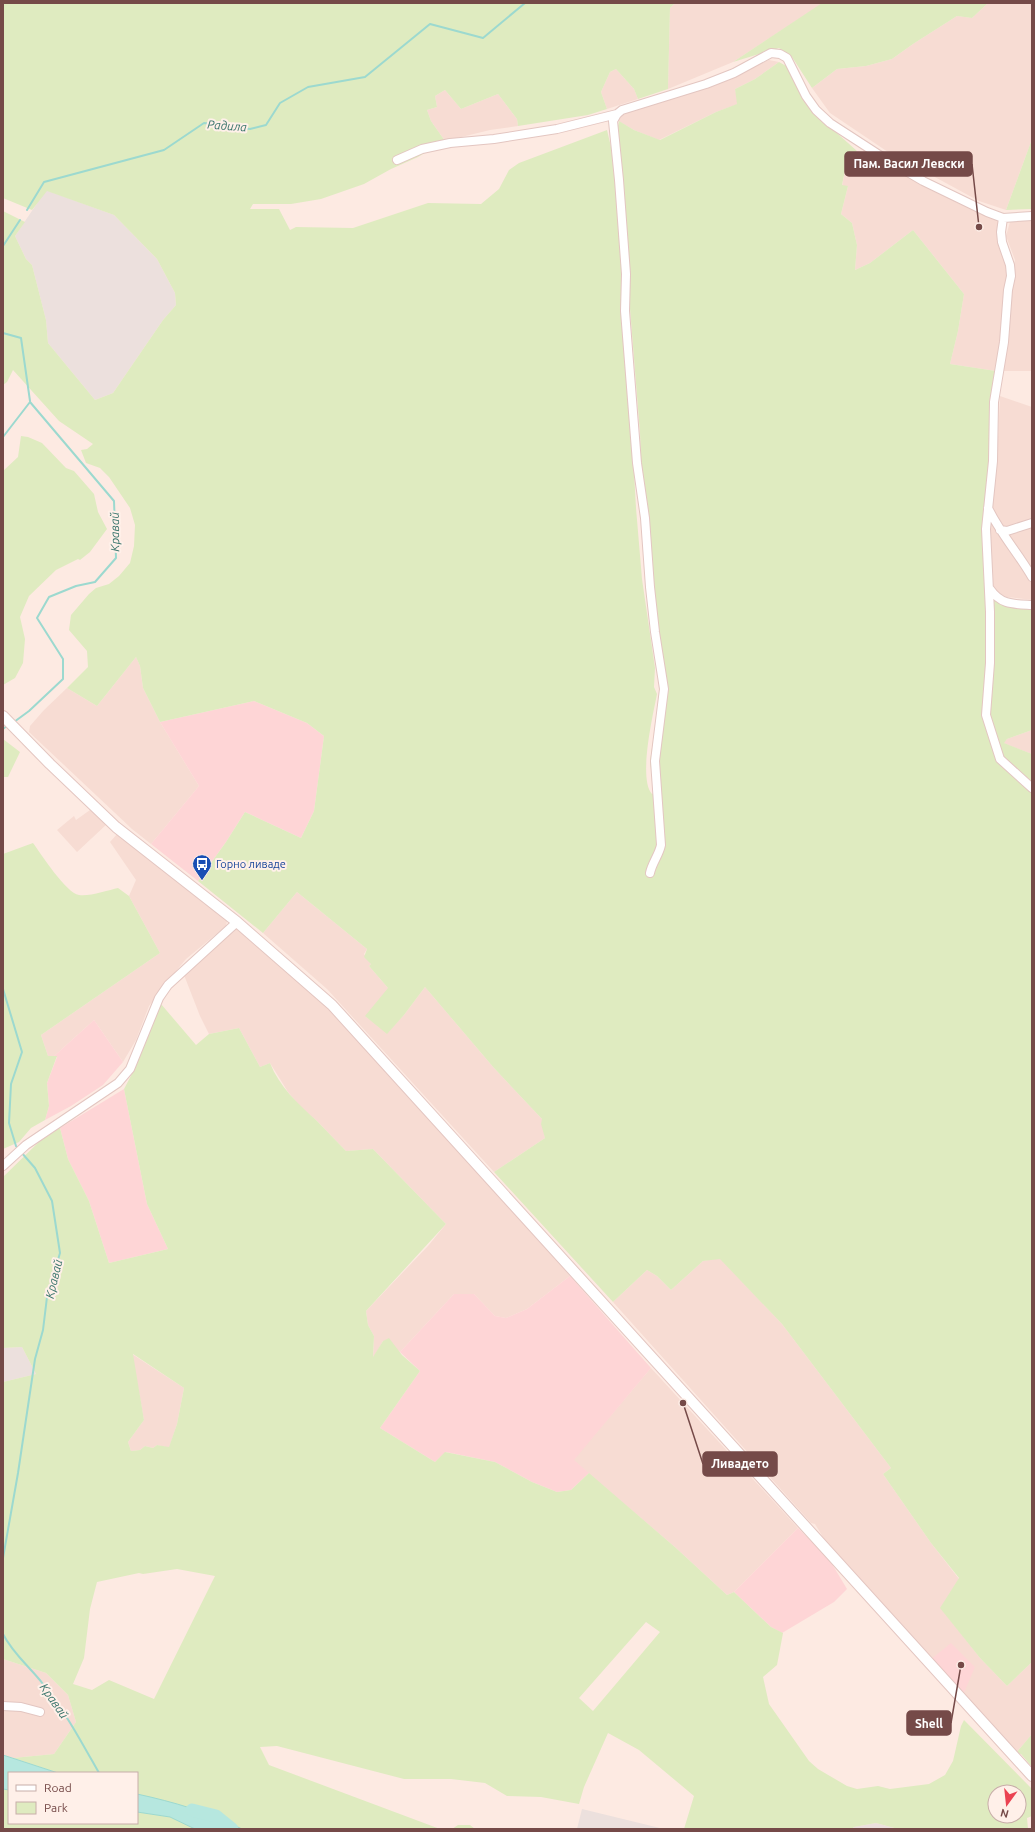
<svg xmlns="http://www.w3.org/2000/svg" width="1035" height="1832" font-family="Ubuntu,sans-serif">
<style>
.residential{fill:#f7dcd3}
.commercial{fill:#fed5d6}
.industrial{fill:#ece0dd}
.green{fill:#dfebc0;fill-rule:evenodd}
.water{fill:#b6e7df;stroke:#9cd9cf}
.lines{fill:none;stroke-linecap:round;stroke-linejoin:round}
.stream{stroke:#9cd9cf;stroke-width:2}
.river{stroke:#b6e7df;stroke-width:13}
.minor-casing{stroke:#e3c6c1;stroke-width:10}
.tertiary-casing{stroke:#e3c6c1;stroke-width:12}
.minor{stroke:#fff;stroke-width:8}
.tertiary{stroke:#fff;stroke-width:10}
.labels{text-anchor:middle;stroke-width:4;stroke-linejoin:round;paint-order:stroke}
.transit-label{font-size:11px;fill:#164399;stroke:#fff0e9;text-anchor:start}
.water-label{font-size:12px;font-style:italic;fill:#38746b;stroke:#fff0e9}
.leader{fill:none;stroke:#754a48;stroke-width:1.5}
.callout-dot{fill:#754a48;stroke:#fff0e9;stroke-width:1.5}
.callout{fill:#754a48;stroke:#754a48;stroke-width:1.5}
.callout-label{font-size:12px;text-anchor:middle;font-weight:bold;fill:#fff}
</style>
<rect width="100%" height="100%" fill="#fdeae2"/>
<path class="residential" d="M675,3h148l-90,59 -65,27 2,-81z
M988,3h44v136l-26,71 -27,-9 -94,-51 -55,-37 -18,-25 25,-19 29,-3 26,-7 21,-15 44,-28 15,2z
M769,60l10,2 -24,17 -20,10 3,15 -22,8 -57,28 -25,-10 -14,-8 -3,-3 15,-9 46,-15z
M616,69l18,20 4,10 -31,10 -6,-17 9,-20z
M445,90l16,19 37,-15 19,25 1,7 -28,4 -45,11 -14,-20 -4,-11 10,-3 -2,-11z
M857,151l25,8 121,62v19l8,15 -4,63 -11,53 -46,-7 8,-33 6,-37 -51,-64 -43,33 -15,7 2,-25 -5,-22 -11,-9 7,-28h-6l5,-25z
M1032,219v152h-30l9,-57 -1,-29 5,-25 -9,-24 4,-14z
M1000,396l32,11v193l-33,-4 -6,-8 -1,-4 -3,-60 8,-63z
M136,657l4,9 3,22 17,34 39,64 -48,58 -19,-15 -103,-97 1,-6 14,-16 23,-22 30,18z
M1032,730v24l-29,-11 4,-4z
M90,810l17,14 -30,28 -20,-22 17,-14 2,4z
M118,833l99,78 10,10 -1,5 -40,33 -15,18 -22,29 -13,34 -13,22 -29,-42 -41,37 -5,-1 -7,-21 119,-82 -31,-57 7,-16 -26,-38z
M297,892l70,57 -3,5 7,10 -2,2 19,22 -1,45 17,-18 21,-28 69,81 48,51 3,19 -51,34 -167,-183 -64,-56z
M232,927l7,2 70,59 187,204 74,84 -43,33 -21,9 -11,-2 -21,-22h-20l-54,58 -17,-11 -10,17 1,-22 -6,-11 -2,-14 62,-65 18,-22 -73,-75 -27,2 -30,-31 -14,-11 -14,-17 -18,-29 -10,4 -21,-39 -30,6 -9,-18 -16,-41z
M720,1258l62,66 109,144 -8,6 48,69 28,36 -18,29 39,50 27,28 25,-24v72l-16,19 -83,-95 -46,-47 -61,-69 -11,-18 -4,-1 -198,-221 34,-32 10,6 14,14 32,-29z
M132,1354l52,34 -7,36 -8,24 -12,-3 -4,3 -8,-2 -5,4 -9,1 -3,-9 16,-22z
M651,1368l147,160 -64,64 -7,3 -51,-47 -103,-88z
M3,1659l43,14 22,22 8,27 -22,32 -41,4 -10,-3v-48l39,6 1,-4 -14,-4 -26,-2z"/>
<path class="commercial" d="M254,701l53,22 17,13 -10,75 -13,27 -56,-26 -19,30 -28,39 -47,-37 48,-58 -39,-64z
M94,1020l29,42 -20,23 -32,21 -26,14 4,-14 -2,-23 10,-26h-4z
M124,1089l23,115 21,45 -59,14 -20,-62 -21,-42 -8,-31z
M570,1276l81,92 -77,92 15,13 -18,17 -14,2 -25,-10 -37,-20 -49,-10 -11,10 -55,-34 40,-57 -20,-19 54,-58h20l21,22 11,2 21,-9z
M798,1528l31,31 18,30 -13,13 -52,31 -11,-6 -37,-35z
M951,1643l24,24 -12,28 -33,-35z"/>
<path class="industrial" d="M46,190l68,25 43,44 18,34 1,12 -13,15 -50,73 -18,7 -47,-57 -2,-23 -14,-55 -6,-6 -11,-23z
M22,1347l14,27 -33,8v-34z
M582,1809l82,20h-87z
M876,1823l22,6h-46l2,-2z"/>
<path class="green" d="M3,3h672l-5,5 -2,81 -30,10 -4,-10 -18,-20 -6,3 -9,20 6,17 -19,6 -70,11 -1,-7 -19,-25 -37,15 -16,-19 -10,6 2,11 -10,3 4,11 14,20 -27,16 -27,12 -27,15 -43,15 -30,5h-38l-3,5h29l11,21 6,-3 57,1 75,-25 53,1 18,-15 10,-19 10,-7 88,-33 4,17 10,90 15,271 6,71 13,89 -1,19 3,7c-4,21 -19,85 -5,100l2,-1 -4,-32 11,-72 -19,-197 -2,-59 -12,-149v-33l-11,-119 2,-11 15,9 26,10 56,-28 21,-8 -2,-15 20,-10 24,-17 9,5 41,59 28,25 -10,10 -5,24 6,1 -7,28 11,9 5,22 -2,25 15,-7 43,-33 51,64 -6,37 -8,33 46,7 -10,147 7,78 39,12v122l-25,9 -3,4 28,11v908l-25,24 -27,-28 -40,-50 19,-30 -28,-35 -48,-69 8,-6 -109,-144 -62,-65 -17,2 -32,29 -14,-14 -10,-6 -34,32 -119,-130 51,-34 -4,-14 1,-5 -48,-51 -69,-81 -21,28 -17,19 -22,-18 23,-28 -19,-22 2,-2 -7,-7 3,-8 -70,-57 -34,41 -65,-52 28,-39 19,-30 56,26 13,-27 10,-75 -17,-13 -53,-22 -94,21 -17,-34 -3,-22 -4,-9 -39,49 -30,-18 21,-21 -1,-16 -18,-21 2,-15 18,-21 7,-6 13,-4 10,-8 11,-13 4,-17 1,-21 -5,-17 -21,-31 -9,-9 -14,-5 -5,-13 6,-1 6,-5 -34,-23 -46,-51 -6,12 -4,3v-174l22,11 -10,14 11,23 6,6 14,55 2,23 47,57 18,-7 50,-73 13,-15 -1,-12 -18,-34 -43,-44 -67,-24 -15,19 -29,-12z
M822,3h166l-16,15 -15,-2 -44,28 -21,15 -26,7 -29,3 -25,19 -20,-31 -13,-9 -46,14z
M1032,139v70l-26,1z
M21,436l7,1 14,6 24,25 8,3 20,23 4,18 9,17 -17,23 -10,8 -2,-1 -22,11 -27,26 -9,21 5,22 -2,24 -8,15 -12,7v-214l15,-14z
M3,739l17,13 -12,25h-5z
M33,843c8,11 33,50 46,52 9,2 30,-5 39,-7l11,8 31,57 -119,82 7,21h9l-10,27 2,23 -4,14 -14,8 -12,14 -16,7v-295z
M161,1004l35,41 13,-11 30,-6 21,39 10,-4c9,23 28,41 46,57 10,10 20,21 30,31l27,-2 73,75 -80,87 2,14 6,11 -1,21 10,-16 6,-3 13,17 18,16 -40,57 55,34 10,-10 50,10 37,20 25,10 14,-2 18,-17 87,75 51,47 7,-3 37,35 12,6 -6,32 -14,12 6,27 40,57 9,8 29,17 10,3 21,-3 12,3 39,-5 16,-9 8,-14 8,-35 3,-6 68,69v27l-5,2 1,11h-130l-22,-6 -22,4 -2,2h-168l10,-33 -55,-46 -31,-17 -24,54 -5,17 -38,-7 -34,-1 -22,-13 -34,-4h-47l-127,-33 -17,1 9,18 171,64h-198c-34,-17 -68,-26 -105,-35v-21h-79l-45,-15 41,-4 22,-32 -8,-27 -22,-22 -43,-14v-277l33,-8 -14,-27 -19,1v-171l42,-41 15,-8 8,31 21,42 20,62 59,-14 -21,-45 -23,-115 10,-19zM133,1354l51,34 -7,36 -8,23 -12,-2 -4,3 -8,-2 -5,4 -9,1 -3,-9 16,-22zM177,1569l38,7 -61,123 -45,-19 -17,10 -19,-6 11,-26 6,-49 7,-27 42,-9 4,1zM646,1622l14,10 -67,79 -14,-13zM995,1792h24v24h-24z
M1032,1734v33l-11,-13 -5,-1z
M3,1789l6,1v33h128v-11l33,5 25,12h-192z
M458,1825h12l5,4h-23z"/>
<path class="water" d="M3,1755l55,18h-49v17l-6,-1z
M137,1794c37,8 71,18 105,35h-47l-25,-12 -33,-5z"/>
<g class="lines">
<path class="stream" d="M27,210l17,-28 120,-32 40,-27 46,6 16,-4 14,-22 28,-16 57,-10 65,-53 53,14 42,-35
M3,246l17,-26
M3,333l18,5 9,63
M3,437l27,-35 84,99 2,57 -21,24 -19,4 -27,11 -12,21 26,41v20l-34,32 -15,11
M3,729l5,-4
M3,989l19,63 -11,32 -2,39 7,23 2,3
M3,1558l15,-85 17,-114 8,-29 4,-33 13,-44 -8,-52 -17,-33 -14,-16
M3,1634c10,20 27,33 40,50 22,27 39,59 56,89"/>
<path class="river" d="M192,1810l24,6 16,13"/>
<g class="minor-casing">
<path id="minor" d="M397,160l25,-11 28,-6 44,-4 63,-10 60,-15
M1003,218l-2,14 1,10 8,23 1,11 -3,14 -4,52 -10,60 -1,59 -7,68 4,83v51l-4,52 14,44 32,29
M988,508c12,25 30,45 44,69
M1000,530l7,1 25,-8
M990,589c11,16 23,15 42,16
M650,873c2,-10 9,-18 11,-28l-6,-84 9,-72 -9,-57 -5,-45 -5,-69 -8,-55 -12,-152 1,-37 -7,-94 -6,-59 4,-7 5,-4 84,-26 28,-11 37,-20 9,1 7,4 19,38 10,14 14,13 54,35 39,23 64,31 16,6 29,-2
M3,1166l23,-21 92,-62 12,-14 29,-71 9,-13 69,-63
M3,1706l18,1 19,5"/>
</g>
<g class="tertiary-casing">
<path id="tertiary" d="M3,716l47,48 66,63 121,95 95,83 700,771"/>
</g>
<use href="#minor" class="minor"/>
<use href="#tertiary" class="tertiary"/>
</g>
<defs>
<g id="bus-pin" transform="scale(1)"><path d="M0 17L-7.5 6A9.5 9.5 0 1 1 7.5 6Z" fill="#1a4fb4" stroke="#fff0e9"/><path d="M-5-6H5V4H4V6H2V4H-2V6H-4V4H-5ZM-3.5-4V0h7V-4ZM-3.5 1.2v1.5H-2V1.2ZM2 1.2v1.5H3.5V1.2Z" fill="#fff"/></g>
</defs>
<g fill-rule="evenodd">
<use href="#bus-pin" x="202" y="864"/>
</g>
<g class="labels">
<g class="transit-label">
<text x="216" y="868">Горно ливаде</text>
</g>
<g class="water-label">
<text transform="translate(227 126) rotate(4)" y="4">Радила</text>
<text transform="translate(115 532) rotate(-91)" y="4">Кравай</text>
<text transform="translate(54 1279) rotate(-77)" y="4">Кравай</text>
<text transform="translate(54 1701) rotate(55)" y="4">Кравай</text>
</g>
</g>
<path class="leader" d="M979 227L972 164M683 1403L703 1464M961 1665L951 1723"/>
<g class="callout-dot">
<circle cx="979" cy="227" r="4"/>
<circle cx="683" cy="1403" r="4"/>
<circle cx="961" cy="1665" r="4"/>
</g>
<g class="callout">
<rect x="845" y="152" width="127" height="24" rx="4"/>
<rect x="703" y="1452" width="74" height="24" rx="4"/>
<rect x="907" y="1711" width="44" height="24" rx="4"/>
</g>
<g class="callout-label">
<text x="909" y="168">Пам. Васил Левски</text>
<text x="740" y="1468">Ливадето</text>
<text x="929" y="1728">Shell</text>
</g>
<rect width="1035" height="1832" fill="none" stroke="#754a48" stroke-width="8"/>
<rect x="8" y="1772" width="130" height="52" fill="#fff0e9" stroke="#c8aea9"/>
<rect x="16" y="1785" width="20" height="6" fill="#ffffff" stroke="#c8aea9"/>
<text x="44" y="1792" font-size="12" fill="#754a48">Road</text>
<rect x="16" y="1802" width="20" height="12" fill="#dfebc0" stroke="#c8aea9"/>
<text x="44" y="1812" font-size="12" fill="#754a48">Park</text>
<g transform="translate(1007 1804) rotate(195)"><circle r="19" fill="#fff0e9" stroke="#c8aea9"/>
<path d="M0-3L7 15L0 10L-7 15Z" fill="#eb4352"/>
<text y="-6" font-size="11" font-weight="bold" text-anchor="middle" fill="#754a48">N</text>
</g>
</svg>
